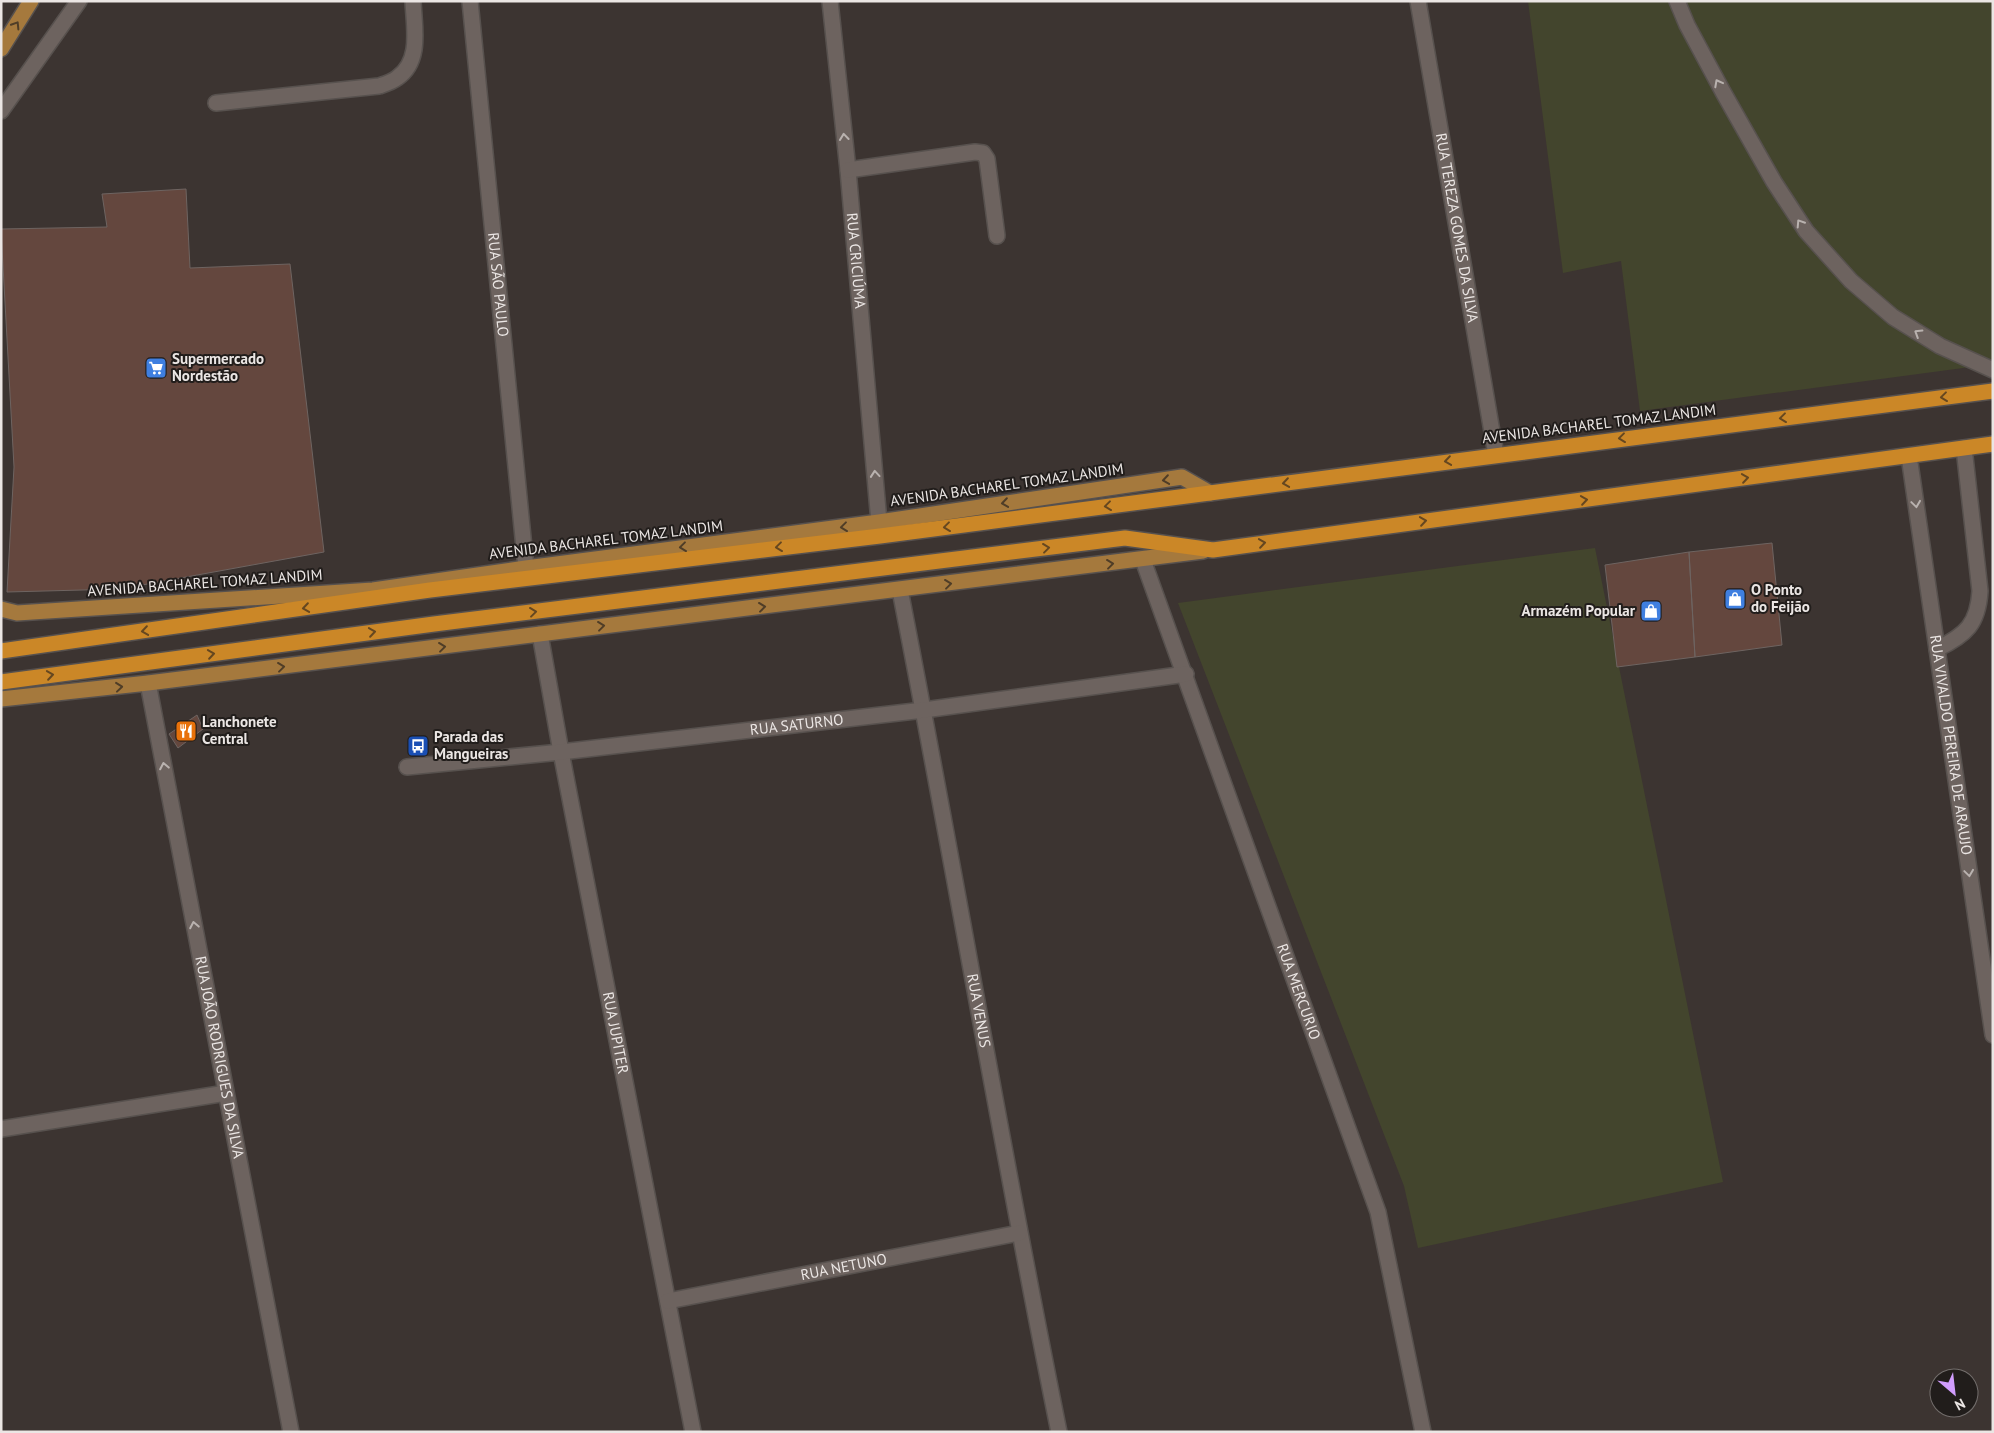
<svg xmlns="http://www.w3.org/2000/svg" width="1994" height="1433" font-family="'PT Sans',sans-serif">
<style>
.grass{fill:#43452d}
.building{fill:#64473e;stroke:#6e6461}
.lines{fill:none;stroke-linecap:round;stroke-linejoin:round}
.minor-casing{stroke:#57514e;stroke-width:18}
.major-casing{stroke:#57514e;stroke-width:18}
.highway-casing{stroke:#57514e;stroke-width:18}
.minor{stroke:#6d635f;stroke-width:15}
.major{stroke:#a5793d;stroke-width:15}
.highway{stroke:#cb8727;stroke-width:15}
.oneway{stroke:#4f3d27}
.oneway2{stroke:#b9b2af}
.oneway3{stroke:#654720}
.labels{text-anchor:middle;stroke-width:4;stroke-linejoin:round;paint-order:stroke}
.street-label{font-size:15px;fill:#ebe6e4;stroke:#211d1b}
.poi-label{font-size:15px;font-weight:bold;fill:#ebe6e4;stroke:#211d1b;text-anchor:start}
</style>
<rect width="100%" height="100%" fill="#3c3431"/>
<path class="grass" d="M1528,1h465v363l-353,47 -19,-150 -58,12z
M1595,548l128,634 -305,66 -14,-62 -226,-583z"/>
<path class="building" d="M186,189l4,79 100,-4 34,288 -204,37 -113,3 7,-125 -13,-238 106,-2 -5,-33z
M1772,543l10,102 -87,12 -6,-105z
M1689,552l6,105 -78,10 -12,-102z
M197,715l6,14 -25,19 -9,-14z"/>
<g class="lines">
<g class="minor-casing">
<g id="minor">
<path id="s1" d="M470,1l56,567"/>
<path id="s2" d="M830,1l18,169 31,352"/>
<path id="s3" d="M1418,1l78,454"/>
<path d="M1677,1l10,24 36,67 51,90 32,49 45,50 42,36 47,29 53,24"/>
<path d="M216,103l163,-17c6,-2 13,-4 18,-8 25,-17 17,-51 16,-77"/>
<path d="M1,111l78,-110"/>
<path d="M848,170l127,-18 8,1 4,6 10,77"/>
<path id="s4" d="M1909,456l84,579"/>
<path id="s5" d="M1143,560l235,652 45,220"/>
<path id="s6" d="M900,590c55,280 102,562 159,842"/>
<path id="s7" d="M540,634l21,118 132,680"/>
<path d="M1937,649c29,-14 41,-25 43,-58l-16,-143"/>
<path id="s8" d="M148,683l143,749"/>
<path id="s9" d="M407,767l154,-15 363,-42 262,-36"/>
<path d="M1,1129l225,-36"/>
<path id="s10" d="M668,1301l351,-68"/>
</g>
</g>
<g class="major-casing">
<path id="major" d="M1,49l30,-48
M1,609l16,4 356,-23 153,-22 353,-46 303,-45 28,16
M1,699l147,-16 1055,-132"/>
</g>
<g class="highway-casing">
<path id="highway" d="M1,651l429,-61 450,-54 1113,-145
M1,682l433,-58 691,-86 88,12 780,-106"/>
</g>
<use href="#minor" class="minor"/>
<use href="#major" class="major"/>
<use href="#highway" class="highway"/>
</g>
<defs><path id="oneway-chevron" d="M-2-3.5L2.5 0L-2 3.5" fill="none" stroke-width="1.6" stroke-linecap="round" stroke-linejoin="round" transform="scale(1.25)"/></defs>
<g class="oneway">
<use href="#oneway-chevron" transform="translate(16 25) rotate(-58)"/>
<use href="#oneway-chevron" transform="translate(1166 480) rotate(172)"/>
<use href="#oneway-chevron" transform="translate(1005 503) rotate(172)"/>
<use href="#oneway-chevron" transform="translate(844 527) rotate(173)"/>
<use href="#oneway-chevron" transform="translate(683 547) rotate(173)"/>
<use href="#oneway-chevron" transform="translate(1110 564) rotate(-7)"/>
<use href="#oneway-chevron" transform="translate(948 584) rotate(-7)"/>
<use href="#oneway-chevron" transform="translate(762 607) rotate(-7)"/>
<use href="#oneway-chevron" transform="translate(601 626) rotate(-7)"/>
<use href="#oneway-chevron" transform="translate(442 647) rotate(-7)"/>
<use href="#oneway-chevron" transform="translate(281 667) rotate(-7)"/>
<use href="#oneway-chevron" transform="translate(119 687) rotate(-6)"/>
</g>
<g class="oneway2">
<use href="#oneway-chevron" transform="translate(1718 83) rotate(-118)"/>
<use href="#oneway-chevron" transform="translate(844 137) rotate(-96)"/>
<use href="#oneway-chevron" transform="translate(1800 223) rotate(-123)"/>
<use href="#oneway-chevron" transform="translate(1918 333) rotate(-148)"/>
<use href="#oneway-chevron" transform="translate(875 474) rotate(-95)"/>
<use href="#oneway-chevron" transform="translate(1916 504) rotate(82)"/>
<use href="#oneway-chevron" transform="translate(164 766) rotate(-101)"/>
<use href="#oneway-chevron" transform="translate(1969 873) rotate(82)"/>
<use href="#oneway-chevron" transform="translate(194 925) rotate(-101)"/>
</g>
<g class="oneway3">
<use href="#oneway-chevron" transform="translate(1944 397) rotate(173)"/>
<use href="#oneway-chevron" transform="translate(1783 418) rotate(173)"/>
<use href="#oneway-chevron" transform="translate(1622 438) rotate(173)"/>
<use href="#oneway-chevron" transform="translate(1448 461) rotate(172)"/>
<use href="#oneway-chevron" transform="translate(1745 478) rotate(-8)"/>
<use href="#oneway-chevron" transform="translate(1286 483) rotate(172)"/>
<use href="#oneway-chevron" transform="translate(1584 500) rotate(-8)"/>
<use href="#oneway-chevron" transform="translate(1108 506) rotate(173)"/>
<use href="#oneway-chevron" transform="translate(1423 521) rotate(-8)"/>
<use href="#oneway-chevron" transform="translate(947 527) rotate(173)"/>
<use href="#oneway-chevron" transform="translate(1262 543) rotate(-8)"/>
<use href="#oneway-chevron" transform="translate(779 547) rotate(173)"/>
<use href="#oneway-chevron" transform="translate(1046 548) rotate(-7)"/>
<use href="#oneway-chevron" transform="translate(306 608) rotate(172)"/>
<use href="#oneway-chevron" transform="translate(533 612) rotate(-7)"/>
<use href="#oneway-chevron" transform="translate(145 631) rotate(172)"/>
<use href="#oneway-chevron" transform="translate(372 632) rotate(-8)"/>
<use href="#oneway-chevron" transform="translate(211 654) rotate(-8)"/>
<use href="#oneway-chevron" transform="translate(50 675) rotate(-8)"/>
</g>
<defs>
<g id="supermarket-square" transform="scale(1.125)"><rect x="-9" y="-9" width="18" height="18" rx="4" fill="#3f7fe0" stroke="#211d1b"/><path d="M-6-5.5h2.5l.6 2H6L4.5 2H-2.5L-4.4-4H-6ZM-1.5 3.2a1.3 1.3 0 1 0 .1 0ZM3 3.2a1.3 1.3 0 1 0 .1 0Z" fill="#fff"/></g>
<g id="shop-square" transform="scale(1.125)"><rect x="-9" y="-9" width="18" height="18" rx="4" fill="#3f7fe0" stroke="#211d1b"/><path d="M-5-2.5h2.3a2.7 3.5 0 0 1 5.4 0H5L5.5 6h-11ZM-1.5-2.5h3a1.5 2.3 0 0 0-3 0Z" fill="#fff"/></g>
<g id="restaurant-square" transform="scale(1.125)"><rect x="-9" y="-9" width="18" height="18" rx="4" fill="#e8710a" stroke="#211d1b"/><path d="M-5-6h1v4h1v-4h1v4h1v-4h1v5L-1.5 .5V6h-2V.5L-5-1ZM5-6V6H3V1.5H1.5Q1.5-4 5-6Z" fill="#fff"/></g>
<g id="bus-square" transform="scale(1.125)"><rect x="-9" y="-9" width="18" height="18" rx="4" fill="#1a4fb4" stroke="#211d1b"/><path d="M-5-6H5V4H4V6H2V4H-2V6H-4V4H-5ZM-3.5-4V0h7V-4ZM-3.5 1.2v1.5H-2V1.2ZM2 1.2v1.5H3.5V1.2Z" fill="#fff"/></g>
</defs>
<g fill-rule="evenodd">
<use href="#supermarket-square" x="156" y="368"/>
<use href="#shop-square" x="1735" y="599"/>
<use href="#shop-square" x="1651" y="611"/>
<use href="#restaurant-square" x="186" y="731"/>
<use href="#bus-square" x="418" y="746"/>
</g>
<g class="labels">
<g class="street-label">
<text dy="5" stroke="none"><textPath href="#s3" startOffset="230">RUA TEREZA GOMES DA SILVA</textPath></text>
<text dy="5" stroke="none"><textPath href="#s2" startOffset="261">RUA CRICIÚMA</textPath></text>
<text dy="5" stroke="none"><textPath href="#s1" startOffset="285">RUA SÃO PAULO</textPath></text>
<text transform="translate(1599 424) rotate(-7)" y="5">AVENIDA BACHAREL TOMAZ LANDIM</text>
<text transform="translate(1007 485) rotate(-8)" y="5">AVENIDA BACHAREL TOMAZ LANDIM</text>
<text transform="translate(606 540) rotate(-7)" y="5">AVENIDA BACHAREL TOMAZ LANDIM</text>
<text transform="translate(205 583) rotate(-4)" y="5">AVENIDA BACHAREL TOMAZ LANDIM</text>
<text dy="5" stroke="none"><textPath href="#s9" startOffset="392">RUA SATURNO</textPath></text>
<text dy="5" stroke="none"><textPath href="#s4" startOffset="292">RUA VIVALDO PEREIRA DE ARAUJO</textPath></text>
<text dy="5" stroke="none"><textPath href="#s5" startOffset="459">RUA MERCURIO</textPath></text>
<text dy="5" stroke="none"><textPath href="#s6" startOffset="428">RUA VENUS</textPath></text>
<text dy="5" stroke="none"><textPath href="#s7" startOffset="406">RUA JUPITER</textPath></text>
<text dy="5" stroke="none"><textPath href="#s8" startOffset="381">RUA JOÃO RODRIGUES DA SILVA</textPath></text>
<text dy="5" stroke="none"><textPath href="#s10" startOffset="179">RUA NETUNO</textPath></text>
</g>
<g class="poi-label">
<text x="172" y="364">Supermercado<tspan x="172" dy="17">Nordestão</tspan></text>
<text x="1751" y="595">O Ponto<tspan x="1751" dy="17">do Feijão</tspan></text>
<text x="1635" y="616" text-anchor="end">Armazém Popular</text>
<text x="202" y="727">Lanchonete<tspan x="202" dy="17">Central</tspan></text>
<text x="434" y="742">Parada das<tspan x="434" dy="17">Mangueiras</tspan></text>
</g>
</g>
<rect width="1994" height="1433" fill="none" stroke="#ebe6e4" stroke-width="5"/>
<g transform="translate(1954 1393) rotate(152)"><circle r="24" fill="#211d1b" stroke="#726d6b"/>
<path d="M0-4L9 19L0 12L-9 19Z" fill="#d19dfd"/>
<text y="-8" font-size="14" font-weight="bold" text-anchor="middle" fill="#ebe6e4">N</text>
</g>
</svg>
